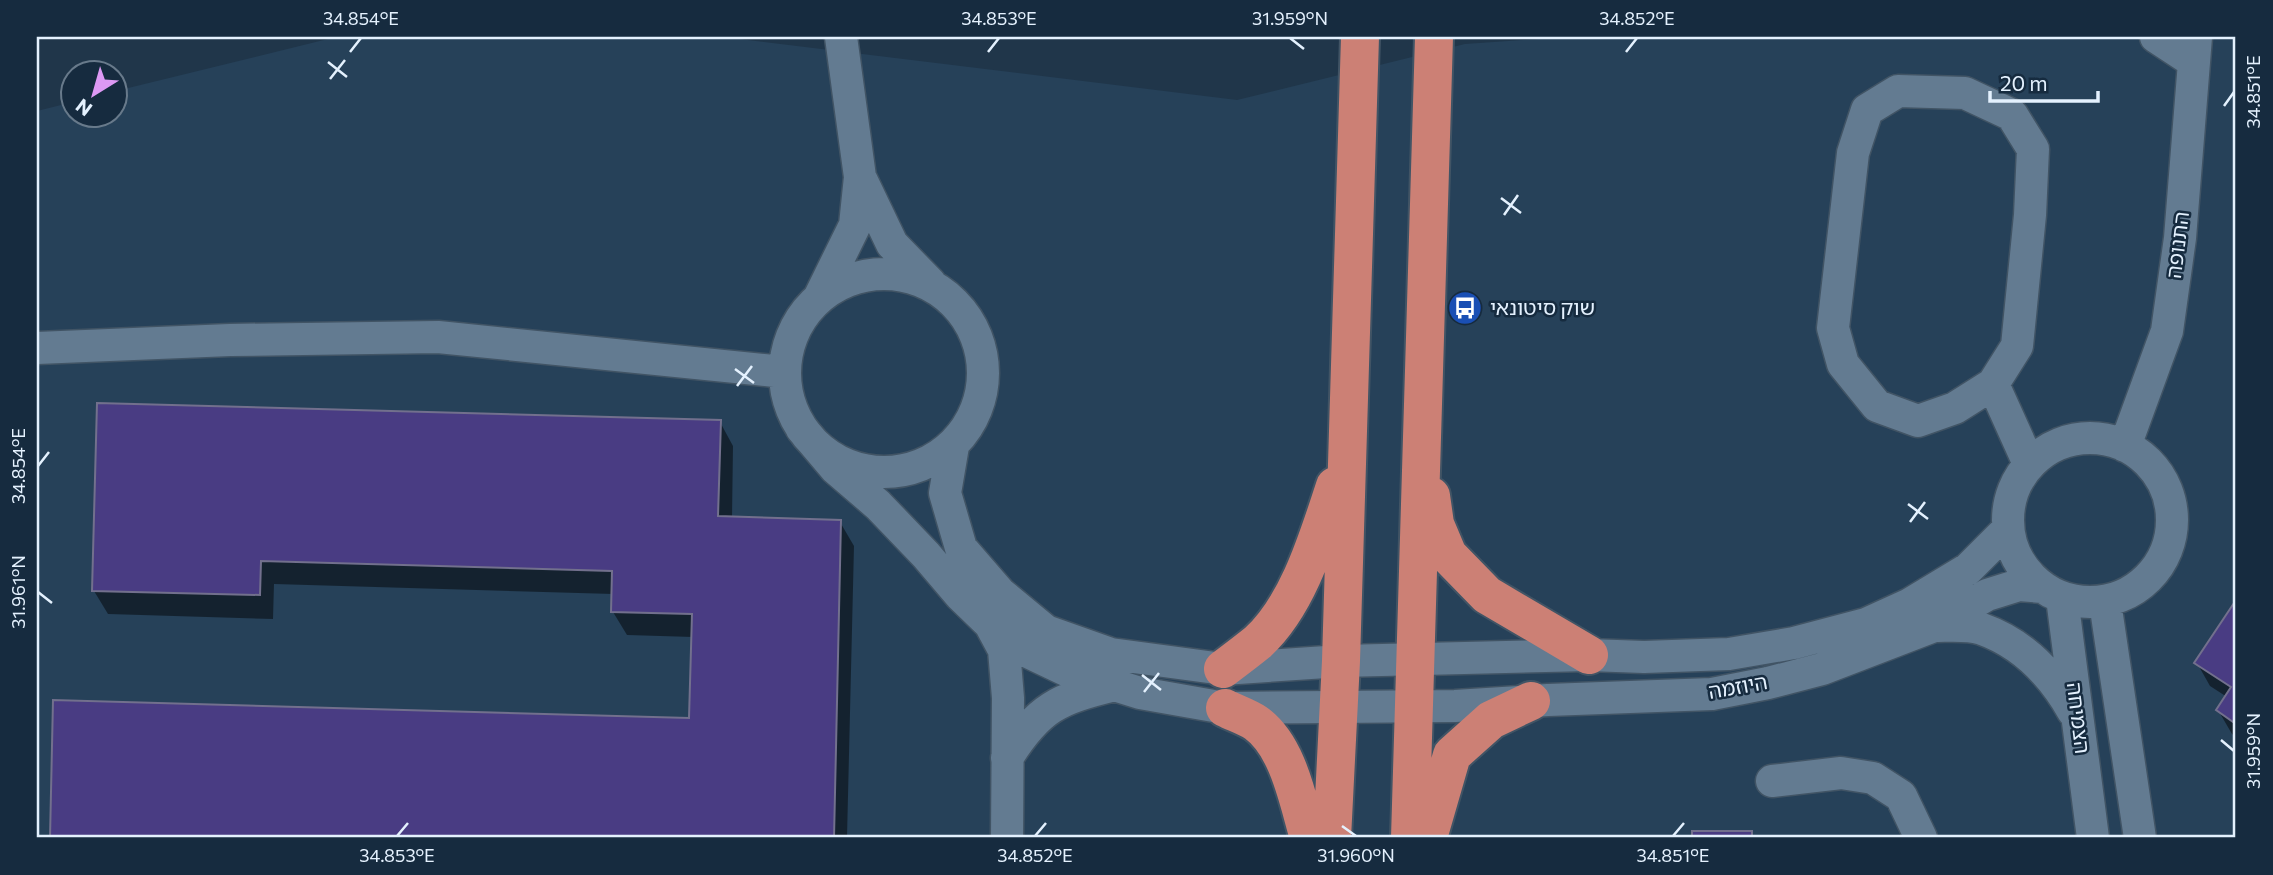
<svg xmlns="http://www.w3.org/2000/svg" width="2273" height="875" font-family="Commissioner,'Noto Sans Hebrew',sans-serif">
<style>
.built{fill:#264159}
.shadow{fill:#0007}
.building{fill:#493c83;stroke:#72708d;stroke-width:2}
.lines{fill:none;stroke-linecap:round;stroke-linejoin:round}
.street-casing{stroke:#415465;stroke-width:35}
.highway-casing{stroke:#415465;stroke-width:42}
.street{stroke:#637b91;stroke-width:32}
.highway{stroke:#cc8075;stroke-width:38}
.ticks{fill:none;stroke:#e4f1fe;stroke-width:2.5}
.labels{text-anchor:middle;stroke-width:5;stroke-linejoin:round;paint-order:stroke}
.street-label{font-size:21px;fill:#e4f1fe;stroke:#162b3f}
.poi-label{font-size:21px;fill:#e4f1fe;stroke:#162b3f;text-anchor:start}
.neatline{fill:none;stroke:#e4f1fe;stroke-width:2.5}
.ticks-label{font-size:18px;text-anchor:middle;fill:#e4f1fe}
</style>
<rect width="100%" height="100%" fill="#20364a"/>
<path class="built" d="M336,37h388l513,63 228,-56 103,-7h668v801h-2199v-727l36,-9 1,14h42v-25z"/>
<path class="shadow" d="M720,422l13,24 -1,73 108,3 14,24 -7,292h-796l4,-136 636,18 2,-83 -66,-2 -14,-23v-18l-339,-10 -1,35 -165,-5 -14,-23z
M2236,603v134l-4,-3 -14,-24 9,-13 -17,-11 -13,-23z"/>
<path class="building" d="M97,403l624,17 -3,96 123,4 -7,318h-784l3,-138 636,18 3,-104 -81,-2 1,-41 -351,-10 -1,34 -168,-4z
M2236,600v124l-20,-14 15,-23 -37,-24z
M1692,831h60v7h-60z"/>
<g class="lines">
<g class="street-casing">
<path id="street" d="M2156,37l38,25
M1898,91l67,2 47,22 21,34 -3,66 -13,131 -24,38 -38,24 -37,13 -41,-15 -34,-42 -10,-36 20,-175 14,-43z
M860,177l32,67 38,39
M785 373a99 99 0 1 1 198 0a99 99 0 1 1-198 0Z
M820,296l35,-71 5,-48 -19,-140
M37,348l193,-8 208,-3 346,35
M1993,384l36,80
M802,429l33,39 43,37 48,50 34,40 30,29 34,26 42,20 74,23 85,15 230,-2 93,-6 164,-6 56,-11 54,-14 112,-43 53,-31 32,-10 23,2
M2008 520a82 82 0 1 1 164 0a82 82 0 1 1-164 0Z
M953,446l-8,47 16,55 39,45 46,38 65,23 112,15 118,-8 248,-6 55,2 85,-3 65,-11 72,-19 44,-20 58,-35 40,-40
M2125,446l42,-115 13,-93 16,-201
M2062,598l31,240
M2105,602l35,236
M990,624l14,26 4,48 -1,140
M1934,626c15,0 34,-2 48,3 42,15 70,45 91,82
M1007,758c32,-51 51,-59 108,-73
M1772,781l69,-8 32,5 28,18 20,42"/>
</g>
<g class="highway-casing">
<path id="highway" d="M1431,496l4,28 13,31 39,40 102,60
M1223,669c12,-9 24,-18 35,-27 41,-38 60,-105 77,-156
M1225,708c10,5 22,9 31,15 33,24 42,79 53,115
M1332,838l9,-177 19,-624
M1410,838l24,-801
M1428,838l24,-83 39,-35 40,-19"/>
</g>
<use href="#street" class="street"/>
<use href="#highway" class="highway"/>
</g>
<path class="ticks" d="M1290,38l14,11M350,52l11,-14M988,52l11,-14M1626,52l11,-14M328,62l19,15M330,79l15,-19M2224,106l10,-14M1501,198l20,15M1504,215l14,-20M735,369l19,14M737,386l15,-20M38,466l11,-14M1908,504l20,15M1910,522l15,-20M38,592l14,11M1142,675l19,15M1144,692l15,-19M2221,740l13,11M1342,826l14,10M397,836l11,-13M1035,836l11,-13M1673,836l11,-13"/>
<defs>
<g id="bus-disc" transform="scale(1.75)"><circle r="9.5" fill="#1a4fb4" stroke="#162b3f"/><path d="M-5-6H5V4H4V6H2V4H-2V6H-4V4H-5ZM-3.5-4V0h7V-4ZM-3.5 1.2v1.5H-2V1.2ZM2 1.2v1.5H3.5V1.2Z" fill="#fff"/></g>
</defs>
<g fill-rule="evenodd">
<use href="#bus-disc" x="1465" y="308"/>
</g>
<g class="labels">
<g class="street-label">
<text transform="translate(2178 245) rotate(-83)" y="7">התנופה</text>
<text transform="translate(1738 687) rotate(-10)" y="7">היוזמה</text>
<text transform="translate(2078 718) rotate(83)" y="7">הצמיחה</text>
</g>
<g class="poi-label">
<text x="1490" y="315">שוק סיטונאי</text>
</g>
</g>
<rect width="2273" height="875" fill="none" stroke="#162b3f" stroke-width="77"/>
<g transform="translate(94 94) rotate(217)"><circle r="33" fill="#162b3f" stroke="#687a8b" stroke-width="2"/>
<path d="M0-5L12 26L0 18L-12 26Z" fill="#dd99f4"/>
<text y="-10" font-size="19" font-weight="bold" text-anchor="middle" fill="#e4f1fe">N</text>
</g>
<path d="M1990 91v10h108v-10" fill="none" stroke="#e4f1fe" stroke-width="3.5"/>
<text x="2000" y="91" font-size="21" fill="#e4f1fe" stroke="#162b3f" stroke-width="5" paint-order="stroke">20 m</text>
<rect x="38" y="38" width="2196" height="798" class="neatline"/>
<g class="ticks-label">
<text x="361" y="25">34.854°E</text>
<text x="999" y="25">34.853°E</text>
<text x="1290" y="25">31.959°N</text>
<text x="1637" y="25">34.852°E</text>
<text transform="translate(2254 92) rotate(-90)" y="6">34.851°E</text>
<text transform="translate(19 466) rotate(-90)" y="6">34.854°E</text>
<text transform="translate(19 592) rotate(-90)" y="6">31.961°N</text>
<text transform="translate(2254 751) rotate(-90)" y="6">31.959°N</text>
<text x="397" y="862">34.853°E</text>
<text x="1035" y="862">34.852°E</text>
<text x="1356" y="862">31.960°N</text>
<text x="1673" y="862">34.851°E</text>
</g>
</svg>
